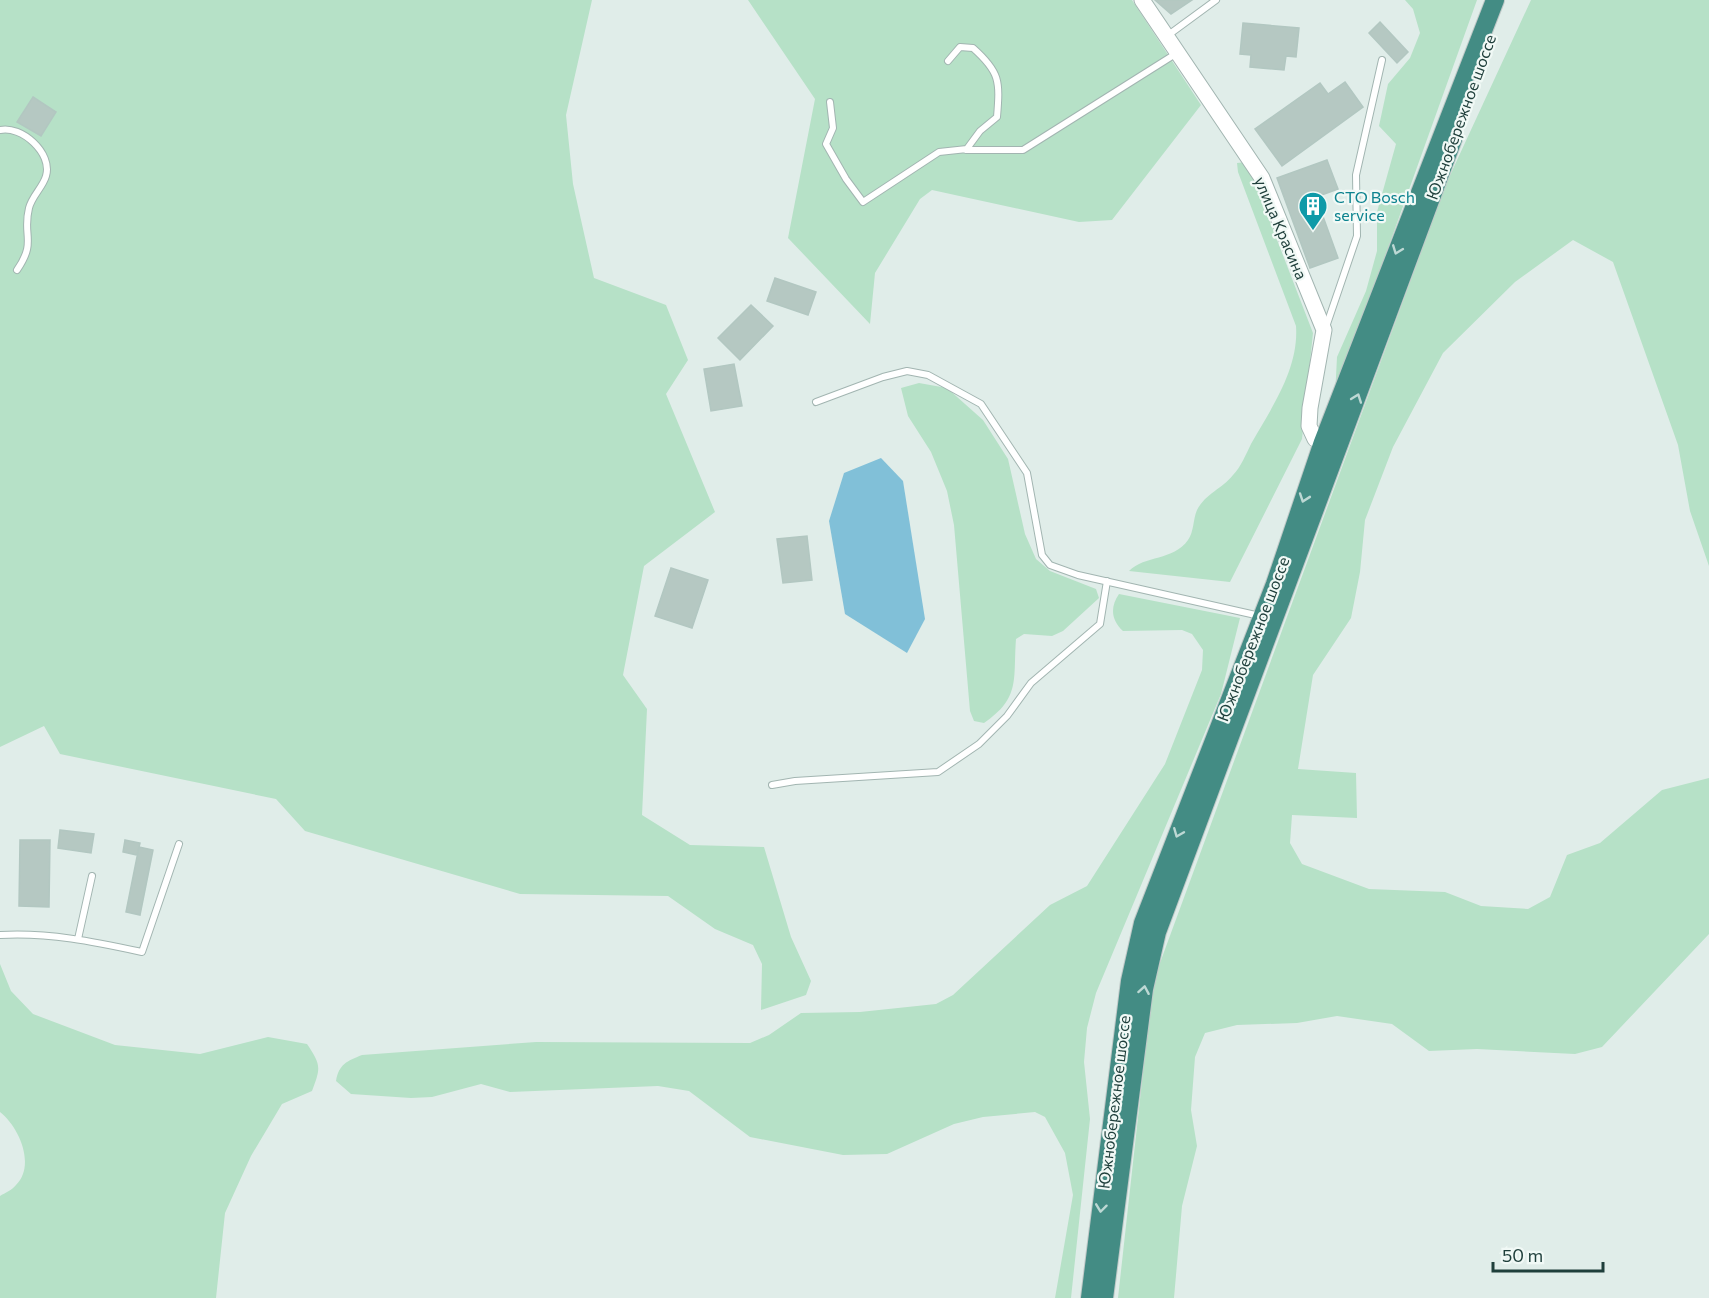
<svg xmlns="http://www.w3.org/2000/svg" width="1709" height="1298" font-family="Commissioner,sans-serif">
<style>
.green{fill:#b6e1c7}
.water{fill:#81c0d8}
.building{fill:#b5c8c2;stroke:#b2c7c1;stroke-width:1.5}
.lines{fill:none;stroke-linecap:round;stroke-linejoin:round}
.service-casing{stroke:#a2b5b1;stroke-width:8}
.tertiary-casing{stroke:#a2b5b1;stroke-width:17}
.trunk-casing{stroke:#c0c9c8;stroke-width:20}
.service{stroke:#fff;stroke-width:6}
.tertiary{stroke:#fff;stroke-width:15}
.trunk{stroke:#438c84;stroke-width:18}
.oneway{stroke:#bdd8d4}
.labels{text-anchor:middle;stroke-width:4.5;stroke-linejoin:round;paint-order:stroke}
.street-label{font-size:16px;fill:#1f3f3b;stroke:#f1f9f6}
.culture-label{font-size:16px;fill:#0d838f;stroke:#f1f9f6;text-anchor:start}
</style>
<rect width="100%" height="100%" fill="#e0ede9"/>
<path class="green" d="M0,0h592l-26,115 7,69 21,94 72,27 22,55 -22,34 49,118 -71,54 -21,109 24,34 -5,106 48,30 74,2 27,90 20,44 -5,14 -45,15 1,-46 -9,-19 -38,-16 -47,-33 -148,-2 -215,-63 -29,-32 -216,-45 -16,-28 -44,21z
M748,0h384l69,105 -89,115 -33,2 -147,-32 -12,9 -45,74 -5,51 -82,-86 27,-139z
M1405,0h72l-142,396 2,-39 29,-66 11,-40v-39l19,-68 -17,-18 9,-42 22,-26 10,-25 -7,-24z
M1531,0h178v566l-19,-55 -12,-66 -65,-183 -40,-22 -58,42 -72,71 -50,94 -28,73 -5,52 -9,46 -38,57 -15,94 58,4 1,45 -65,-3 -2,28 12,21 67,25 76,3 36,14 47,3 22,-12 17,-42 33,-12 62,-53 47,-12v156l-107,113 -27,7 -98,-5 -48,2 -37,-27 -55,-8 -40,7 -60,2 -32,8 -10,24 -4,53 6,36 -15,60 -8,92h-56l35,-316 293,-798z
M1247,162l66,171 -11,106 -72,143 -101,-11c16,-16 44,-10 59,-31 6,-8 5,-21 9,-30 9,-17 25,-21 36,-35 8,-8 13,-21 18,-31 21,-37 48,-75 45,-118l-58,-154 -1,-9z
M919,383l28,5 36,32 25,39 17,75 11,25 14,12 46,18 3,9 -36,33 -11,5 -28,-2 -8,5c-3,40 5,59 -32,84l-10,-2 -4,-10 -16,-186 -7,-34 -16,-39 -23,-36 -7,-28z
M1119,594l121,24 -19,76 -125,299 -9,35 -3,34 6,57 -19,179h-16l18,-103 -8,-42 -20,-36 -10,-5 -52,5 -29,7 -67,30 -44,1 -93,-18 -61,-46 -31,-5 -148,6 -29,-8 -49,13 -21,1 -60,-4 -15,-13c3,-17 11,-20 26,-26l174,-13 214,1 19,-8 32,-22 59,-1 76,-8 17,-9 97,-90 37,-19 78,-122 37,-94 1,-20 -11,-16 -10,-4 -59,1c-12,-11 -13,-24 -4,-37z
M0,964l11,27 22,23 82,31 85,9 68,-17 39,7c14,21 14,23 5,47l-30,13 -31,52 -26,57 -9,85h-216v-102c5,-3 12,-6 16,-11 20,-20 3,-58 -16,-73z"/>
<path class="water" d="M881,458l22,23 22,138 -18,34 -62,-39 -16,-93 15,-48z"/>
<path class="building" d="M1155,0h37l-21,14z
M1380,22l28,30 -11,11 -28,-30z
M1243,23l56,5 -3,29 -10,-1 -2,14 -34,-3 1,-12 -11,-1z
M1345,82l18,25 -81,59 -27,-37 65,-46 8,11z
M33,97l23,15 -15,24 -24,-14z
M1327,160l11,29 -22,8 22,61 -28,10 -33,-90z
M775,278l41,14 -8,23 -41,-14z
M751,305l22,21 -33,34 -22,-22z
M734,364l8,42 -31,5 -7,-42z
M807,536l5,44 -29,3 -6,-44z
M671,568l37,12 -16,48 -37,-12z
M60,830l34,4 -3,19 -33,-5z
M20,840h30l-1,67 -30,-1z
M125,840l15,3 -3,12 -14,-3z
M139,847l14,3 -13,65 -14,-3z"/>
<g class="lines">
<g class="service-casing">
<path id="service" d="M1167,36l49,-36
M948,61l12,-14 13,1c27,24 27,33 24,69l-17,14 -14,19h57l154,-97
M830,102l3,26 -7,16 20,35 17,23 76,-50 28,-3
M0,130c21,-5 53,23 46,46 -3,11 -14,20 -17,32 -7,28 8,33 -12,62
M1326,327l31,-91 -1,-61 26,-115
M816,402l67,-25 24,-6 21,4 53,29 46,69 15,82 8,10 28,10 182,41
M772,785l23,-4 143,-9 41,-28 28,-28 24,-33 69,-59 7,-43
M0,935c48,-3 95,7 142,17l37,-108
M78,939l14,-63"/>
</g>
<g class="tertiary-casing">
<path id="tertiary" d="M1142,0l120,178 62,152 -14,78 -1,18 6,13 8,3"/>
</g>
<g class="trunk-casing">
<path id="trunk" d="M1090,1298l40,-317 13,-58 132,-339 48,-142 172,-442
M1104,1298l40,-309 13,-57 296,-793"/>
</g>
<use href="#service" class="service"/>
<use href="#tertiary" class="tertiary"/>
<use href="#trunk" class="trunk"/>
</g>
<defs><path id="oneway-chevron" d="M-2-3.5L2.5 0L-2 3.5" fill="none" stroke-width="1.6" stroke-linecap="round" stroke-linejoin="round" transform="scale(1.5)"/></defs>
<g class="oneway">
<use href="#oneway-chevron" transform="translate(1397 250) rotate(111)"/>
<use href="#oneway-chevron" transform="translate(1357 398) rotate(-70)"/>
<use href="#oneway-chevron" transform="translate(1304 498) rotate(109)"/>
<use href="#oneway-chevron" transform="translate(1178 833) rotate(112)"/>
<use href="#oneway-chevron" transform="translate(1144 990) rotate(-80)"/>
<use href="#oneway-chevron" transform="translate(1101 1208) rotate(97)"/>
</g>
<defs>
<g id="building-pin" transform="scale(1.5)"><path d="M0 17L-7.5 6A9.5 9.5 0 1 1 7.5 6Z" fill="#0f9aa8" stroke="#f1f9f6"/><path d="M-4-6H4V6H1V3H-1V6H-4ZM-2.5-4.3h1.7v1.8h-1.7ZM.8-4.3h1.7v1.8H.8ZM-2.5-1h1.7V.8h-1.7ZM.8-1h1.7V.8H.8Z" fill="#fff"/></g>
</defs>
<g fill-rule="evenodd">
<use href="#building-pin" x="1313" y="206"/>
</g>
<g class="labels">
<g class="street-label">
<text transform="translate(1461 117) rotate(-70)" y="6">Южнобережное шоссе</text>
<text transform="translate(1281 228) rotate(67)" y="6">улица Красина</text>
<text transform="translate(1253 639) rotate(-69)" y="6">Южнобережное шоссе</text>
<text transform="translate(1114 1102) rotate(-83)" y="6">Южнобережное шоссе</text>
</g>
<g class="culture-label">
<text x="1334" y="203">СТО Bosch<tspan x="1334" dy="18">service</tspan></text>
</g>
</g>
<path d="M1493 1262v9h110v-9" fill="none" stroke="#1f3f3b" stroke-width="3"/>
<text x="1502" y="1262" font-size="18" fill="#1f3f3b" stroke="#f1f9f6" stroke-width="4.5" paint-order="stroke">50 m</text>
</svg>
